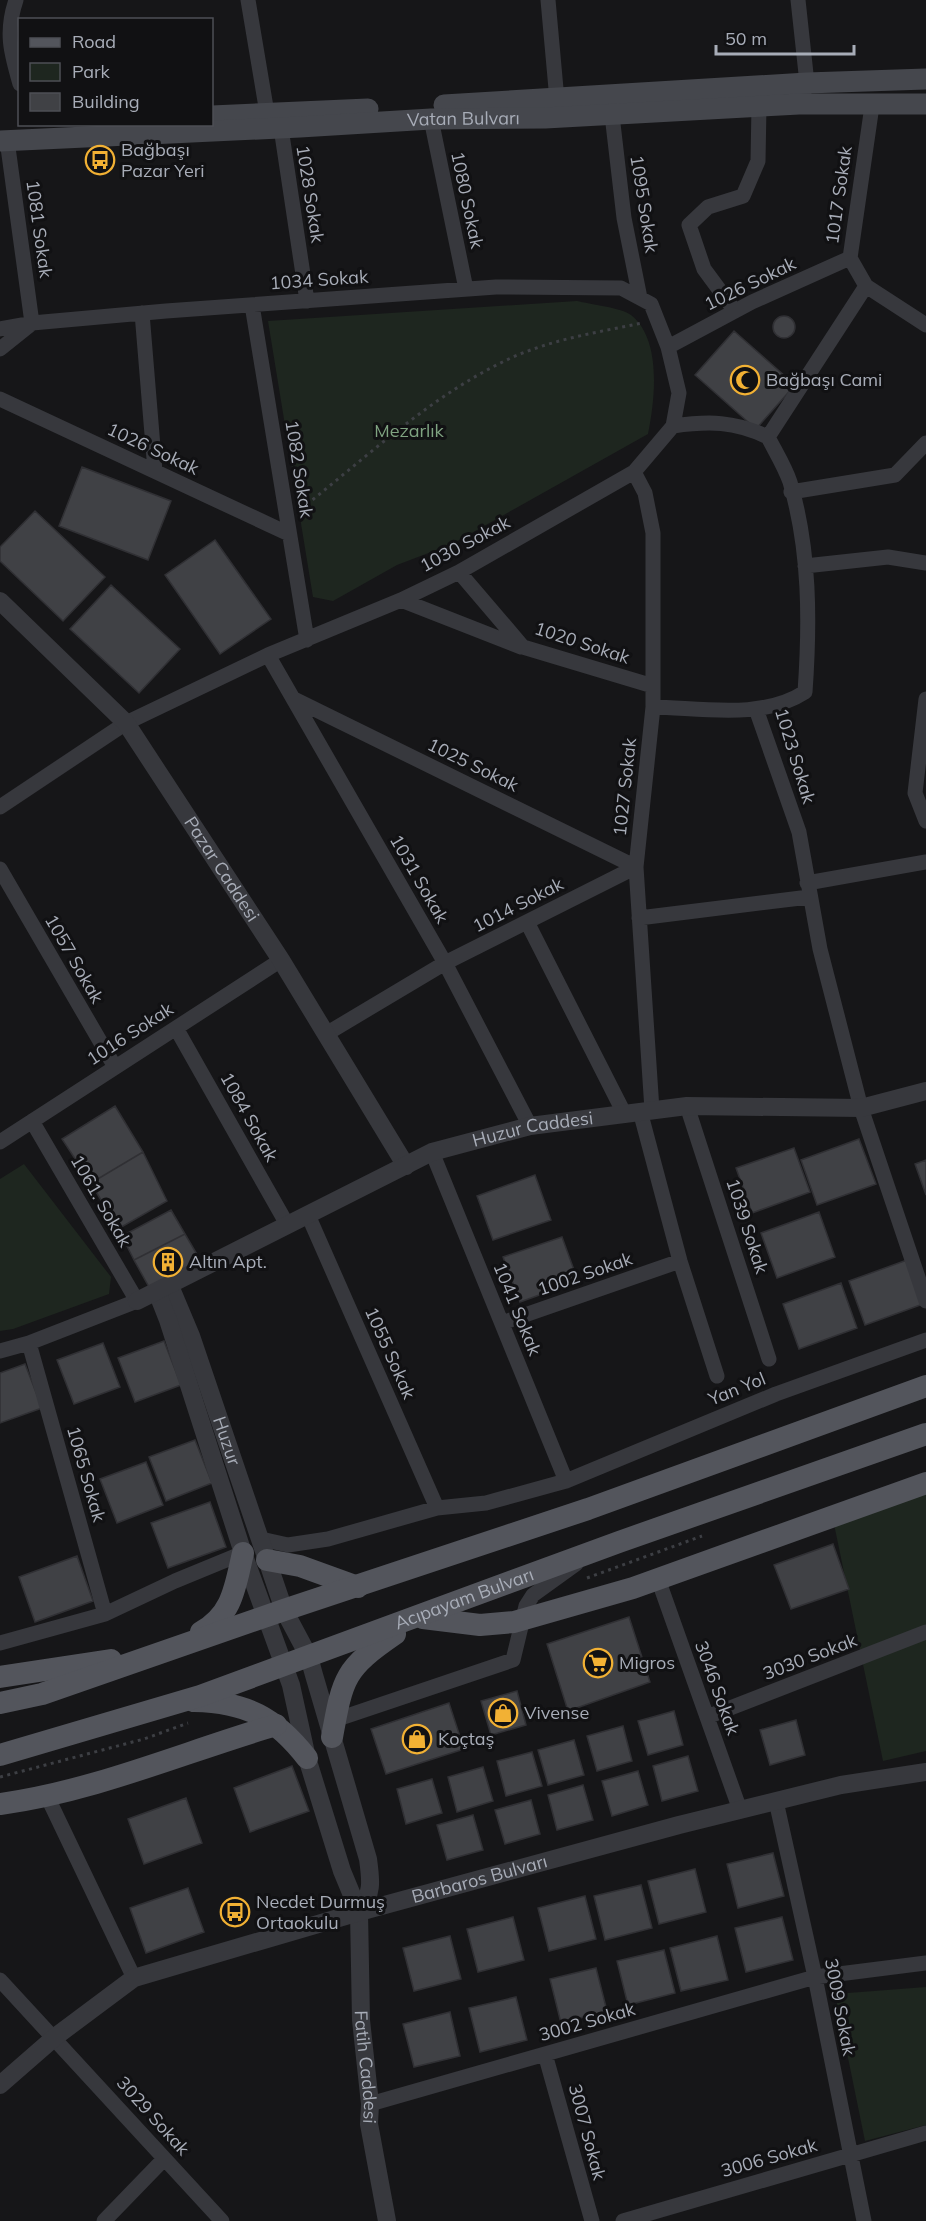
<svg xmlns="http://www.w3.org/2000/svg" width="926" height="2221" font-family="Mulish,sans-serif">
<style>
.green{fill:#1e261f}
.building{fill:#404145;stroke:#303034;stroke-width:1.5}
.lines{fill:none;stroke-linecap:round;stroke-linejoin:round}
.path{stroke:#3d3f44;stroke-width:3;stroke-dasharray:3 4.5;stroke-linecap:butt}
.minor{stroke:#37383d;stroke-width:15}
.tertiary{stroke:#37383d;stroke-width:18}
.secondary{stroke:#45474d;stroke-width:21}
.primary{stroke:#53555c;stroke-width:22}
.labels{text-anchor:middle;stroke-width:6;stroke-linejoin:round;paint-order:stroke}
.street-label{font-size:18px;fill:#a8adb8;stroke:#111113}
.poi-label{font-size:18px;fill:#a8adb8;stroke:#111113;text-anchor:start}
.park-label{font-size:18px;fill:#7fa381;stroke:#111113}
</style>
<rect width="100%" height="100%" fill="#161618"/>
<path class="green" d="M577,301c12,3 45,7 54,14 31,25 24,84 17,119l-196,110 -55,21 -64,36 -20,-4 -45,-276z
M24,1164l87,113 -2,17 -96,35 -13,2v-152z
M926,1491v260l-43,10 -49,-237z
M926,1987v138l-61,16 -30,-147z"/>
<path class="building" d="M773 327a11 11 0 1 1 22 0a11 11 0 1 1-22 0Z
M734,331l61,54 -39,44 -61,-54z
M82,467l89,34 -23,59 -89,-34z
M35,511l70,66 -42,44 -63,-60v-14z
M215,540l56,79 -51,35 -55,-79z
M111,585l69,64 -41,44 -69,-64z
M115,1106l28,46 -52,31 -29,-44z
M859,1139l17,45 -59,21 -16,-45z
M794,1148l16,44 -58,21 -16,-45z
M143,1152l24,49 -49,28 -27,-46z
M926,1160v35l-11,-31z
M535,1175l16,45 -58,20 -16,-44z
M171,1210l14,24 -51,26 -12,-24z
M819,1212l16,45 -58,21 -16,-45z
M185,1234l17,29 -53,24 -15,-27z
M562,1237l16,44 -58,21 -17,-45z
M907,1260l16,44 -58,21 -16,-44z
M841,1283l16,45 -58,21 -16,-45z
M164,1341l17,44 -46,17 -17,-44z
M103,1343l17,44 -46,17 -17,-44z
M25,1364l17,44 -42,15v-50z
M195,1440l17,43 -46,18 -17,-44z
M146,1462l17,43 -46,18 -17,-44z
M210,1502l16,45 -58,21 -17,-45z
M833,1544l16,45 -58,20 -17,-44z
M77,1556l16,45 -58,21 -16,-45z
M629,1617l21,65 -82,29 -21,-67z
M517,1691l9,34 -35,10 -10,-34z
M449,1703l15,46 -78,25 -15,-45z
M674,1711l9,34 -35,10 -10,-34z
M796,1720l9,35 -35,10 -10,-35z
M623,1726l9,35 -35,10 -10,-35z
M574,1740l10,35 -36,10 -10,-35z
M532,1752l10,34 -36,10 -9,-35z
M688,1756l10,35 -36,10 -9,-35z
M292,1766l17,45 -59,21 -16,-44z
M483,1767l10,34 -36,11 -9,-35z
M638,1771l10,34 -36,11 -10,-35z
M432,1779l10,34 -36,11 -9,-35z
M583,1785l10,35 -36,10 -9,-35z
M186,1798l16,45 -58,21 -16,-45z
M531,1800l9,34 -35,10 -10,-34z
M473,1815l10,35 -36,10 -10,-35z
M773,1853l11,43 -46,12 -11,-44z
M695,1869l11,43 -47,12 -11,-43z
M641,1885l11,43 -47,12 -11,-44z
M188,1888l16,44 -58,21 -16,-45z
M585,1896l11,43 -47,12 -11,-43z
M513,1917l11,43 -46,12 -11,-43z
M782,1917l11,43 -47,12 -11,-44z
M450,1936l11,43 -47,12 -11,-43z
M717,1936l11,44 -47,11 -11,-43z
M664,1950l11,43 -47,12 -11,-44z
M596,1968l11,43 -46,12 -11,-44z
M516,1997l11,43 -47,12 -11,-44z
M450,2012l10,44 -46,11 -11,-43z"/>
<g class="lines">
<path class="path" d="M301,509c67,-53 133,-116 212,-152 41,-18 86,-25 129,-34
M587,1578l115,-42
M0,1777l144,-38 44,-16"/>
<path class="minor" d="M16,0c-11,32 -5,53 4,84
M248,0l19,113 -1,8
M548,0l9,100 -4,6
M798,0l9,83 -3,9
M872,106l-22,152 16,28 60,39
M612,115l12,103 16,80
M431,119l35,170
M281,128l26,173
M7,140l25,183
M252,305l55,335
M735,311l-31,-42 -15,-44 19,-18 35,-11 15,-35 1,-55
M142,313l13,158
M0,329l32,-6 134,-12 330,-24 125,1 30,16 17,43 11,46 -6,33 -39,46 -175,100 -58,28 -133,55 -142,68 -126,84
M668,347l84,-45 98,-44
M0,349l30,-24
M0,399l289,135
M768,437l98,-151
M634,472l11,21 8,40v174l-17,160 16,243
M791,492l104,-17 31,-32
M805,566l83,-9 38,6
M459,572l64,75 130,39
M401,600l120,47
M268,655l177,308 85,163
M294,699l342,168
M926,699l-11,94 11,28
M653,707c49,1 109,13 152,-15 5,-70 5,-142 -15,-210 -5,-15 -15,-31 -22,-45 -34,-16 -59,-16 -95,-11
M756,709l43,123 21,117 41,159 65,193
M0,869l115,198
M807,883l119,-21
M639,918l170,-21
M527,922l97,191
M176,1028l112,198
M326,1034l119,-71 191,-96
M687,1106l82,253
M640,1111l40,150 37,115
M0,1142l281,-182
M432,1152l134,329
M308,1215l129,293
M502,1323l178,-62
M29,1343l76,271
M0,1351l29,-8 108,-42 -105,-180
M261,1539l27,6 40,-6 109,-31 49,-5 80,-22 210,-87 150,-54
M658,1579l82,231
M0,1643l105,-29 70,-33 68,-28
M707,1717l219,-85
M335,1720l178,-60 13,-54 7,-11 43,-31
M47,1796l87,182
M776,1801l39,176 49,244
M0,1980l222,241
M545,2054l47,167
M370,2104l445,-127 111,-14
M104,2221l60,-62
M623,2221l303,-88"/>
<g class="tertiary">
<path id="s1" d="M0,601l126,122 155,237 125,206"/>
<path id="s2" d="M170,1286l21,50 93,274 25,47 5,18 54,184c3,22 5,34 -9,53"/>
<path id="s3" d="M157,1292l11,28 75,233 48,132 16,73 35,113 17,41 2,108 9,84 -1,20 18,97"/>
<path id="s4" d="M137,1301l295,-149 98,-26 157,-20 174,2 65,-17"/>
<path id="s5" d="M0,2085l55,-48 79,-59 225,-66 320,-87 162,-40 85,-13"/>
</g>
<g class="secondary">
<path d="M444,105l363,-22 119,-4"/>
<path d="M212,116l156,-7"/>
<path id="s6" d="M0,141l300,-14 131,-8 114,-1 254,-14h127"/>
</g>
<g class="primary">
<path d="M267,1560l33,6 58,21"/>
<path d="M423,1618l57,7 34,-3 119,-34 293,-105"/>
<path d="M201,1632c32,-18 34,-45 42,-79"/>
<path d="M0,1677l111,-17"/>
<path d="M194,1701c52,1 81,16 113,57"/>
<path d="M0,1703l42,-9 242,-84 304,-101 338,-123"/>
<path d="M332,1737c11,-60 12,-68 63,-103"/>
<path id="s7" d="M0,1755l200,-59 419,-154 307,-108"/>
<path d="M0,1804c95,-13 184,-52 276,-79"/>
</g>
</g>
<defs>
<g id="bus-ring" transform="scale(1.5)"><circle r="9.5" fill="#111113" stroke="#f2b134" stroke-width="1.5"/><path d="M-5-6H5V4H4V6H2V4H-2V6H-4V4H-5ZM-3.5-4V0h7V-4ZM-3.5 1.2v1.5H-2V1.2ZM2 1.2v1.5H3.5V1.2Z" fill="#f2b134"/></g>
<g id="mosque-ring" transform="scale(1.5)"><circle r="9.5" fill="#111113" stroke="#f2b134" stroke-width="1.5"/><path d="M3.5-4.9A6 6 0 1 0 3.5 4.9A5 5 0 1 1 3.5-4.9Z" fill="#f2b134"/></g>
<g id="building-ring" transform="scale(1.5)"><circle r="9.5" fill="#111113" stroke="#f2b134" stroke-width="1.5"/><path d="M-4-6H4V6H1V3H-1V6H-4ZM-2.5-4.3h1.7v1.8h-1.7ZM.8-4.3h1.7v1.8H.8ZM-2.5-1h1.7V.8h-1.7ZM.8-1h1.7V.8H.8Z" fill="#f2b134"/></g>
<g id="supermarket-ring" transform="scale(1.5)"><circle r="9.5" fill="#111113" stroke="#f2b134" stroke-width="1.5"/><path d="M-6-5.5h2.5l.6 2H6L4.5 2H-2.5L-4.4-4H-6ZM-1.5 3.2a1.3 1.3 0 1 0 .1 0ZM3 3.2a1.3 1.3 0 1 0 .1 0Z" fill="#f2b134"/></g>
<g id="shop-ring" transform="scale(1.5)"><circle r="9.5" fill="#111113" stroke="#f2b134" stroke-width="1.5"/><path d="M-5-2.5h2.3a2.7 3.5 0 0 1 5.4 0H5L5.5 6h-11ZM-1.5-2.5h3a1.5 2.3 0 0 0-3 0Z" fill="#f2b134"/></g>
</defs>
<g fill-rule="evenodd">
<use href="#bus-ring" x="100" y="160"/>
<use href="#mosque-ring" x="745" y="380"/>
<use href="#building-ring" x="168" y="1262"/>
<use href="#supermarket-ring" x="598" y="1663"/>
<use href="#shop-ring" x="503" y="1713"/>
<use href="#shop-ring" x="417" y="1739"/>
<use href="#bus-ring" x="235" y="1912"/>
</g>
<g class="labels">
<g class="street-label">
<text dy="6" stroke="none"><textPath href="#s6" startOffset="464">Vatan Bulvarı</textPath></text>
<text transform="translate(310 194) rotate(81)" y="6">1028 Sokak</text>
<text transform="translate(839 195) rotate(-82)" y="6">1017 Sokak</text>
<text transform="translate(467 200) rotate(78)" y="6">1080 Sokak</text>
<text transform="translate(644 204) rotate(81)" y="6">1095 Sokak</text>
<text transform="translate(39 229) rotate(82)" y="6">1081 Sokak</text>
<text transform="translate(319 280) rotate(-4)" y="6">1034 Sokak</text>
<text transform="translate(750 284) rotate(-26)" y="6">1026 Sokak</text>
<text transform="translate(153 449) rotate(25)" y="6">1026 Sokak</text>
<text transform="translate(299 469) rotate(81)" y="6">1082 Sokak</text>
<text transform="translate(465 544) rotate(-28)" y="6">1030 Sokak</text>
<text transform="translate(582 643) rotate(18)" y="6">1020 Sokak</text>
<text transform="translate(795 756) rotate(73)" y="6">1023 Sokak</text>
<text transform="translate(473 765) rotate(26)" y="6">1025 Sokak</text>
<text transform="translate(625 787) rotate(-84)" y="6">1027 Sokak</text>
<text dy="6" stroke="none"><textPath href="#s1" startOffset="350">Pazar Caddesi</textPath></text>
<text transform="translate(419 879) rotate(60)" y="6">1031 Sokak</text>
<text transform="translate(518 905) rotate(-27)" y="6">1014 Sokak</text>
<text transform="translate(74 959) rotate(60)" y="6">1057 Sokak</text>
<text transform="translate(130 1034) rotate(-33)" y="6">1016 Sokak</text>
<text transform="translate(249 1117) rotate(61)" y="6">1084 Sokak</text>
<text dy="6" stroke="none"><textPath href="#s4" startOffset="434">Huzur Caddesi</textPath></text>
<text transform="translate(101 1201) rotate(60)" y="6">1061. Sokak</text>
<text transform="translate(747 1226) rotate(72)" y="6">1039 Sokak</text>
<text transform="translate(585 1274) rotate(-19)" y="6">1002 Sokak</text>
<text transform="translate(517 1309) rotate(68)" y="6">1041 Sokak</text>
<text transform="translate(390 1353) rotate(66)" y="6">1055 Sokak</text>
<text transform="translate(737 1389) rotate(-22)" y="6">Yan Yol</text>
<text dy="6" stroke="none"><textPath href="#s2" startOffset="165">Huzur</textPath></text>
<text transform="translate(86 1474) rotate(74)" y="6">1065 Sokak</text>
<text dy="6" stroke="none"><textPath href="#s7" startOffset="490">Acıpayam Bulvarı</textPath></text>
<text transform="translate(810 1657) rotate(-21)" y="6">3030 Sokak</text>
<text transform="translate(717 1688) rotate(70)" y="6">3046 Sokak</text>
<text dy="6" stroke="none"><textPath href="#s5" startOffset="531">Barbaros Bulvarı</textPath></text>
<text transform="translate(840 2007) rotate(79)" y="6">3009 Sokak</text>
<text transform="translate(587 2022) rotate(-16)" y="6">3002 Sokak</text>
<text dy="6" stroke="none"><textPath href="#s3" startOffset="808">Fatih Caddesi</textPath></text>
<text transform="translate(153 2116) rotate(48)" y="6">3029 Sokak</text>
<text transform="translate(587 2132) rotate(75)" y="6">3007 Sokak</text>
<text transform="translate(769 2158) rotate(-16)" y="6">3006 Sokak</text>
</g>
<g class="poi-label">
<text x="121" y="156">Bağbaşı<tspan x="121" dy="21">Pazar Yeri</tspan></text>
<text x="766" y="386">Bağbaşı Cami</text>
<text x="189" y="1268">Altın Apt.</text>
<text x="619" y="1669">Migros</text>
<text x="524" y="1719">Vivense</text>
<text x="438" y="1745">Koçtaş</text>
<text x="256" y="1908">Necdet Durmuş<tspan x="256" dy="21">Ortaokulu</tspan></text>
</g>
<g class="park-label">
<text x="409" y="437">Mezarlık</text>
</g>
</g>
<rect x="18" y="18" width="195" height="108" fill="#111113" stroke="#4d4f55" stroke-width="1.5"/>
<rect x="30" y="38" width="30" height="9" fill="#53555c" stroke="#4d4f55" stroke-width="1.5"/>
<text x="72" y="48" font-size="18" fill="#a8adb8">Road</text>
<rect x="30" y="63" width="30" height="18" fill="#1e261f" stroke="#4d4f55" stroke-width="1.5"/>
<text x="72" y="78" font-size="18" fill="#a8adb8">Park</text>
<rect x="30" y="93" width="30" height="18" fill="#404145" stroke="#4d4f55" stroke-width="1.5"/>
<text x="72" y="108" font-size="18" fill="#a8adb8">Building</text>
<path d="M716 45v9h138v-9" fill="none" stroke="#a8adb8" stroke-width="3"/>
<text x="725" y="45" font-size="18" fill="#a8adb8" stroke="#111113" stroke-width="4.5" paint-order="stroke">50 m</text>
</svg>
